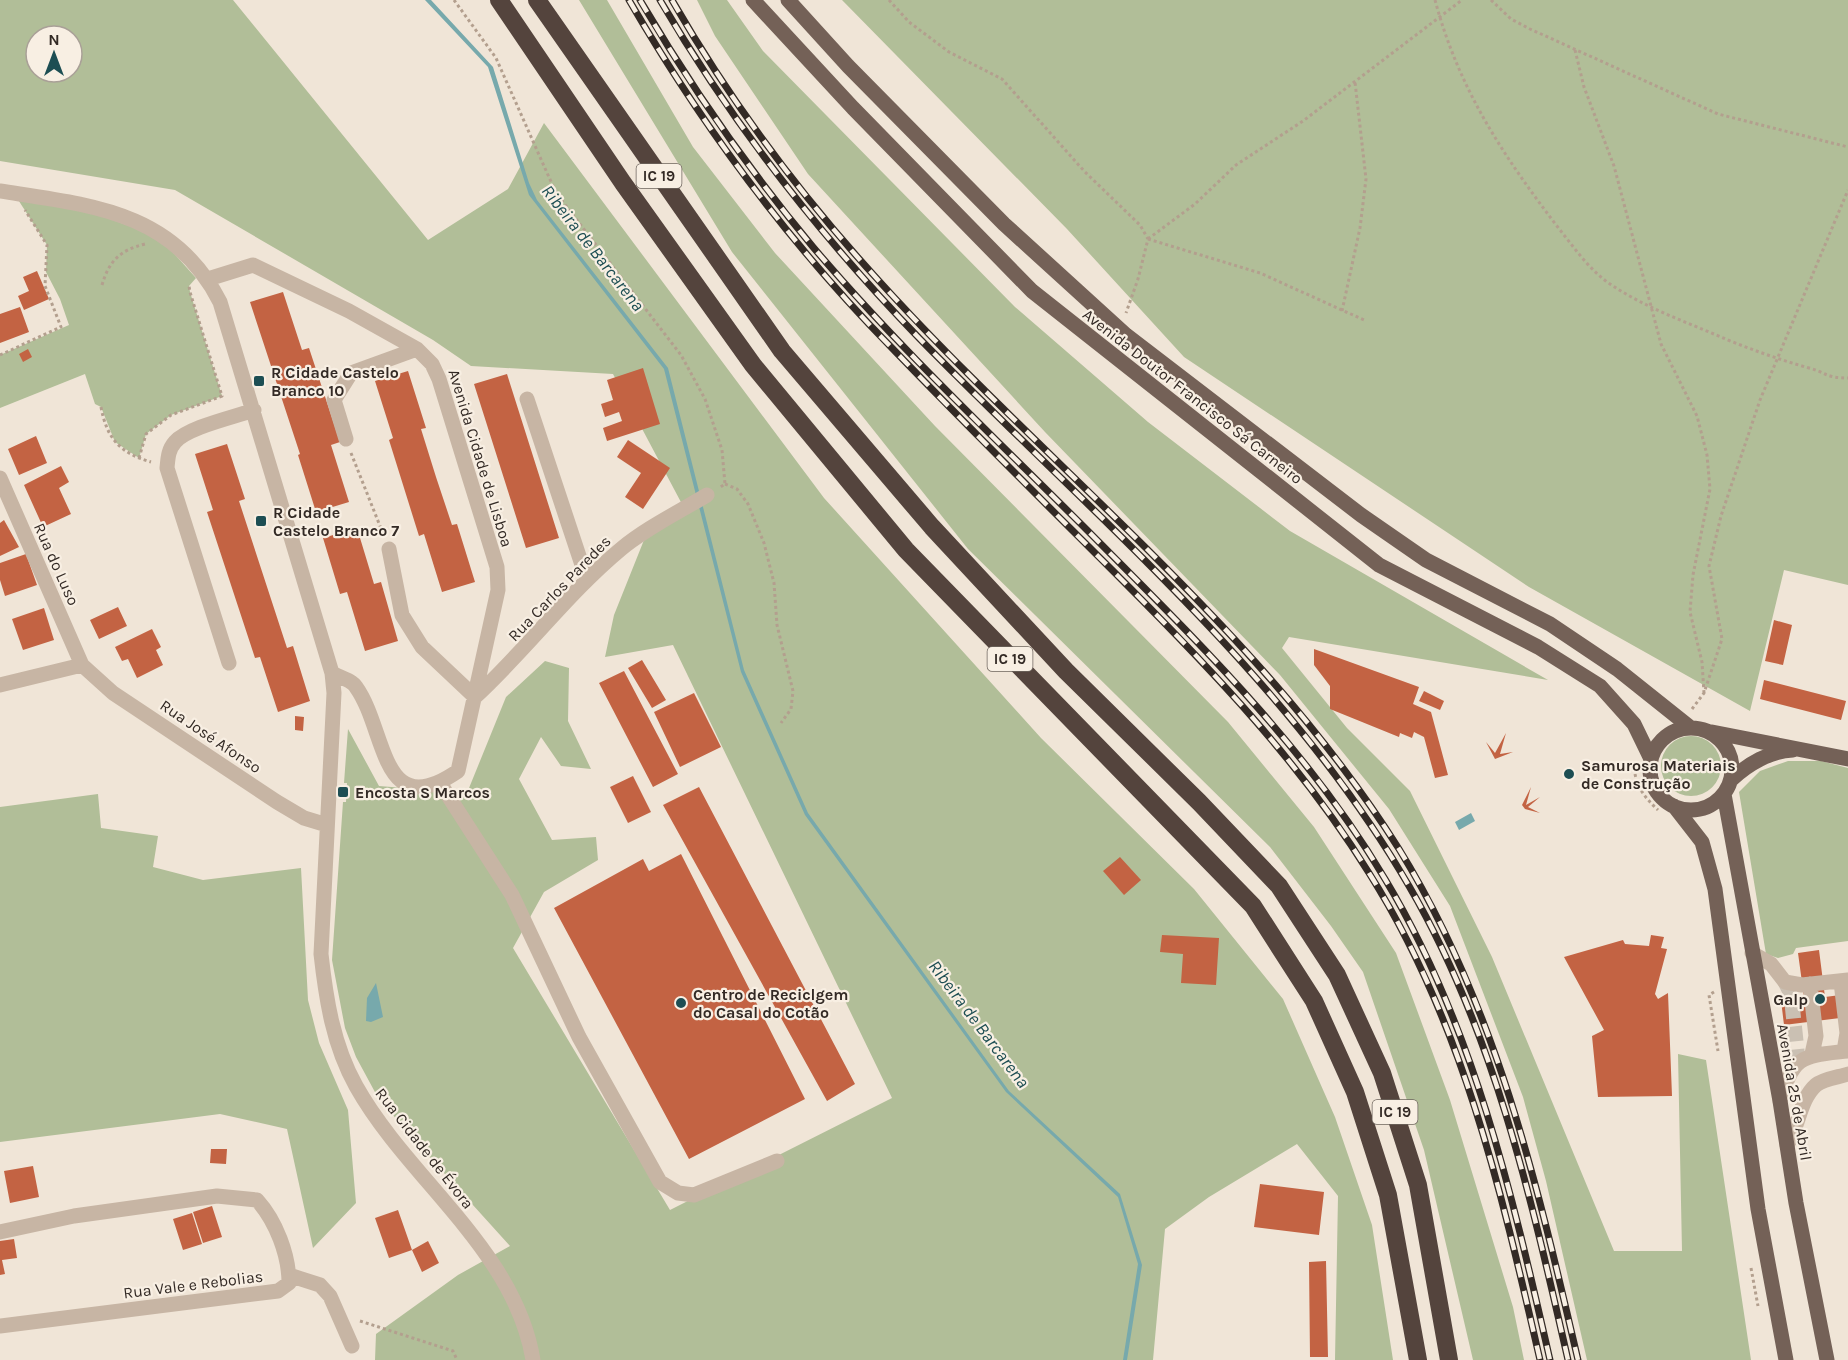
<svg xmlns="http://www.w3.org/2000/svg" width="1848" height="1360" font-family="Karla,sans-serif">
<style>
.green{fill:#b1be98;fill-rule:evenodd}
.water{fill:#77a9ac}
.building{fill:#c36343}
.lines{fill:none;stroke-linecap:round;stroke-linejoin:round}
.minor-tunnel{stroke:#cac0b3;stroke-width:15;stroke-dasharray:15 8;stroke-linecap:butt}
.path{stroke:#b39f8e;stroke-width:3;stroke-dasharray:3 3;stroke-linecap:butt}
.minor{stroke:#c7b5a4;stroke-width:15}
.major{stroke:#746157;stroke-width:15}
.highway{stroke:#54443d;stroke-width:18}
.rail-casing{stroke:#332a25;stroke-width:7}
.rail{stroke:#f8efe3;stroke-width:4.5;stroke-dasharray:14;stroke-linecap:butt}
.poi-dot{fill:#1d4e53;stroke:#f8efe3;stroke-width:2}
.labels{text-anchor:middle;stroke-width:4.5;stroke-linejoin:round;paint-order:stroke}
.shield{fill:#f8efe3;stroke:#6e655e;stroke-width:1.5}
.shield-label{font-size:15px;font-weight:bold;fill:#332a25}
.poi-label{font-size:16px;font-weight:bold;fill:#332a25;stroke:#f8efe3;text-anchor:start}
.street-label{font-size:16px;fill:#332a25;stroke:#f8efe3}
.water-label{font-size:18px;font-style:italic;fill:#1d4e53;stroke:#f8efe3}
</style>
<rect width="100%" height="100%" fill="#f0e5d7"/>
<path class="green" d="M0,0h233l195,240 80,-51 36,-66 280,375 217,240 153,151 89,110 52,118 37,108 21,135h-58l3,-164 -41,-52 -88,53 -44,32 -12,131h-778l1,-26 82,-59 52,-29 -104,-115 -30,-37 -20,-37 -11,-29 -13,-68 11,-158h3l1,-19h-3l4,-54 31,57 88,7 39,-96 39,-36 24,7 -1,53 23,48 -30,-3 -20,-29 -22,42 33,61 44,-3 2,23 -54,32 -31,56 157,262 222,-112 -219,-453 -68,12 9,-42 36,-90 33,-19 -70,-132 -142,-8 -38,-26 -258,-150 -175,-29zM36,36h36v36h-36z
M579,0h28l86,147 82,106 160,173 293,296 86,105 82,126 54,147 63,207 11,53h-51l-49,-210 -61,-178 -32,-46 -61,-79 -302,-298 -236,-297z
M697,0h30l36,51 252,256 133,115 142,109 258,149 -259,-43 -7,11 65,80 63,63 82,166 122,294h68l-4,-197 28,6 45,300h-164l-41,-179 -23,-84 -73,-191 -61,-97 -109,-134 -235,-243 -237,-258 -93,-138z
M842,0h1006v585l-64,-15 -34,141 -221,-124 -345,-230 -117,-128z
M17,198l57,8 75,27 22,17 25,28 -7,8 1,6 32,104 -51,19 -25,19 -7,24 -24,-16 -14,-35 -6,-3 -10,-30 -85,34v-53l69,-30 -9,-26 -14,-27 1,-27z
M1661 766a30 30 0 1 1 60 0a30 30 0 1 1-60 0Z
M1788,761h33l27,7v173l-52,7 -3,6 -15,4 -12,-4 -27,-162 21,-21z
M98,794l3,34 57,8 -5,31 50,13 98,-12 7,132 11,43 29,67 8,93 -43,45 -26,-119 -67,-15 -220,28v-335z"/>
<path class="water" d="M425,0h6l62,67 36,116 8,17 131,168 76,302 64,143 201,278 111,103 22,71 -15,95h-4l15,-96 -20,-67 -112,-105 -201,-277 -64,-143 -77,-303 -135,-174 -41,-128z
M1471,813l4,8 -16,9 -4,-8z
M376,983l7,34 -12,5 -5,-1 1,-23z"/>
<path class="building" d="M37,271l12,28 -25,11 -6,-14 11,-5 -6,-14z
M283,292l19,58 7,-2 31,94 -9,3 18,57 -33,10 -18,-57 2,-1 -50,-152z
M20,307l9,25 -29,11v-29z
M28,349l4,8 -9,5 -4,-8z
M643,368l17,56 -53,17 -4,-13 19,-7 -3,-9 -14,5 -4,-13 12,-4 -6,-20z
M408,371l18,57 -5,1 15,48 16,48 5,-1 18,58 -33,10 -18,-58 -5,2 -30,-96 4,-2 -18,-57z
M507,374l52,164 -33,10 -52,-164z
M36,436l11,27 -28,12 -11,-26z
M628,440l42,28 -27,41 -18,-12 16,-24 -24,-16z
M227,444l18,55 -6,2 48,147 6,-2 17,55 -32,11 -18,-55 -5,1 -48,-146 6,-2 -18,-56z
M61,466l8,16 -10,6 12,26 -28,13 -19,-42z
M4,520l15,27 -19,9v-33z
M357,528l17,56 7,-2 17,59 -33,10 -18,-59 -7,2 -17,-56z
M26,554l11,31 -32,11 -5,-16v-17z
M118,607l9,19 -28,13 -9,-19z
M44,608l10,32 -31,10 -11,-31z
M1774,620l18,5 -9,40 -18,-4z
M152,629l9,18 -5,3 7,15 -26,13 -9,-19 -6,2 -7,-14z
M1314,649l105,38 -6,17 18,8 17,63 -13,3 -11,-41 -10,-5 -2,6 -12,-5 -1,4 -69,-28v-23l-16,-21z
M642,660l24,40 -14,8 -24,-40z
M624,671l54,103 -25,13 -54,-104z
M1764,680l82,21 -5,19 -81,-21z
M1424,691l20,10 -4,9 -21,-9z
M694,693l27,54 -41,20 -26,-55z
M295,716l9,1 -1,14 -8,-1z
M1506,733l-6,21 13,-2 -18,7 -9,-17 9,11z
M633,776l18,36 -23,11 -18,-36z
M699,787l156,297 -28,17 -164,-296z
M1531,787l-5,18 14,-8 -12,10 12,6 -15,-4 -3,-4z
M681,854l124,245 -116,60 -135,-251 89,-49 6,12z
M1120,857l21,23 -17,15 -21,-24z
M1162,935l57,3 -3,47 -35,-2 2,-29 -23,-2z
M1651,935l13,2 -3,11 6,1 -12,45 3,5 10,-6 4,103 -74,1 -6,-61 12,-6 -40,-73 59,-17 2,4 24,2z
M1819,950l6,47 23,-3v23l-64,8 -3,-25 23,-3 -6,-44z
M211,1149h16l-1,15 -16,-1z
M33,1166l6,31 -29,6 -6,-32z
M1260,1184l64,8 -5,43 -65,-8z
M212,1206l10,31 -19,6 -10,-31z
M398,1210l14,40 -23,8 -14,-40z
M192,1213l10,31 -19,6 -10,-31z
M14,1239l3,19 -15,2 3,14 -5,1v-34z
M428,1241l11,22 -17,9 -10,-22z
M1326,1261l2,96h-18l-1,-95z"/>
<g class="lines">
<path class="minor-tunnel" d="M1785,982l6,12 7,66"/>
<path class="path" d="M454,0l42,58 60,135 125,162 24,44 17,51 3,34 -6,4
M889,0l20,22 40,30 53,27 83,93 55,53 8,14 -10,40 -12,34
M1435,0c24,90 69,157 125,230 16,20 31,42 53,56 35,23 76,37 115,54 27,11 53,20 81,28 18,5 17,10 39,10
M1491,0l20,19 19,10 188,85 130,33
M1575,50l9,37 30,79 47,178 36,72 10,39 3,34 -17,86 -3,37 12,50 2,31
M1148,239l47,-35 41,-39 67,-44 159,-121
M1148,239l112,34 104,47
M102,285c7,-24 18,-35 43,-41
M1342,311l18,-83 6,-49 -11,-97
M0,355l61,-28 -16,-41 2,-41 -22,-35
M101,407c6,32 19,46 50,55
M351,453l33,83
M139,458l7,-24 25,-19 51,-19 -32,-104 -1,-6 2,-1
M725,484l12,5 11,15 16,39 10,40 3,42 16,66 -2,18 -10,14
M1692,709l12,-16 18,-54 -13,-73 12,-50 39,-116 88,-210
M1634,762c0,22 9,34 24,48
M1714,992l-5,3 9,56
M1751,1268l7,38
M360,1321l93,30 4,9"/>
<path class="minor" d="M0,191c90,14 174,20 220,111l112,371 2,20 -13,261c5,45 12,91 35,132 52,93 159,164 177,274
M208,279l45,-14 96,46 68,38 15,15 7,15 58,188 1,23 -40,181c-78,54 -71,-41 -102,-84 -4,-7 -17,-10 -24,-14
M527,399l60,181
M346,439l-12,-39 17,-27 66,-24
M0,478l82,187 31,28 164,109 27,16 23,7
M389,549l13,66 20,32 53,50c51,-47 93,-104 146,-148 25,-21 58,-37 86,-54
M229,663l-62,-195c1,-10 1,-18 8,-26 13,-15 60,-25 79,-32
M0,685l82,-20
M440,783l72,112 67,142 81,145 18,11 16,2 83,-34
M1752,953l19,11 14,18 17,3 46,-5
M1841,982l6,51 -3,18
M1810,984l6,52 -4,18
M1780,1101c13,-47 24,-45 68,-50
M1787,1145c12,-19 13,-46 29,-60 7,-6 23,-8 32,-11
M0,1232l74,-16 143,-20 40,4c19,21 32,55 32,83l-11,8 -278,35
M289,1275l31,10 10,11 22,50"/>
<path class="major" d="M753,0l100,108 179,183 347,274 159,82 62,39 34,38 17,35
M788,0l60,66 156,158 122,111 235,180 65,45 124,64 67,45 74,59
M1650 769a41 41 0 1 1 82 0a41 41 0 1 1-82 0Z
M1712,732l136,27
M1732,779c16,-15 38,-28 61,-29
M1724,794l56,307 16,102 31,157
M1674,806l28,36 13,47 43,320 28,151"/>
<path class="highway" d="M499,0l124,183 130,182 153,185 347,356 61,95 41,91 33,103 30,165
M537,0l245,351 150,176 134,144 133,131 80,84 58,89 45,98 36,112 31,175"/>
<g class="rail-casing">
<path id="rail" d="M629,0c73,126 160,243 262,347 75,78 153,155 230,232 91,91 180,184 248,294 94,149 132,317 171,487
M640,0c51,87 109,170 173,247 85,100 181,190 274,283 108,109 219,216 298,349 89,148 127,315 165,481
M660,0c72,123 160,236 259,338 169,173 368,337 490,548 85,146 122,311 159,474
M672,0c58,101 129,196 208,282 172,189 382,349 519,567 97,157 138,334 179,511"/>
</g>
<use href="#rail" class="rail"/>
</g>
<g class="poi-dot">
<rect x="253" y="375" width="12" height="12" rx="3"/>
<rect x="255" y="515" width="12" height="12" rx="3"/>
<circle cx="1569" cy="774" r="6"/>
<rect x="337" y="786" width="12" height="12" rx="3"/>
<circle cx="1820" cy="999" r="6"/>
<circle cx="681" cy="1003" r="6"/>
</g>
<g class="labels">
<g class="shield">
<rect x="636.5" y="164" width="45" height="24" rx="4.5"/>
<rect x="987.5" y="647" width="45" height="24" rx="4.5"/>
<rect x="1372.5" y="1100" width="45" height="24" rx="4.5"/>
</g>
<g class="shield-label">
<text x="659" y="181">IC 19</text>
<text x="1010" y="664">IC 19</text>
<text x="1395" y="1117">IC 19</text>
</g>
<g class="poi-label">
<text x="271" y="378">R Cidade Castelo<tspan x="271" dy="18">Branco 10</tspan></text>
<text x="273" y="518">R Cidade<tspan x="273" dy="18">Castelo Branco 7</tspan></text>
<text x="1581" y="771">Samurosa Materiais<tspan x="1581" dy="18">de Construção</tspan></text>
<text x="355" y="798">Encosta S Marcos</text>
<text x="693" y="1000">Centro de Reciclgem<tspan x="693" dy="18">do Casal do Cotão</tspan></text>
<text x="1808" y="1005" text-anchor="end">Galp</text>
</g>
<g class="street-label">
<text transform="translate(1193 396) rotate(38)" y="6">Avenida Doutor Francisco Sá Carneiro</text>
<text transform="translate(481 458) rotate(73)" y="6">Avenida Cidade de Lisboa</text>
<text transform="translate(57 564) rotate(66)" y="6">Rua do Luso</text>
<text transform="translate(559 588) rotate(-46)" y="6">Rua Carlos Paredes</text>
<text transform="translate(211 736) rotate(34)" y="6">Rua José Afonso</text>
<text transform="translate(1795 1092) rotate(80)" y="6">Avenida 25 de Abril</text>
<text transform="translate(425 1148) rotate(52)" y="6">Rua Cidade de Évora</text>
<text transform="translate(193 1284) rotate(-7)" y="6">Rua Vale e Rebolias</text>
</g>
<g class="water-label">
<text transform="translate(593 248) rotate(52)" y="6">Ribeira de Barcarena</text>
<text transform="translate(979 1024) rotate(53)" y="6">Ribeira de Barcarena</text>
</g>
</g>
<g transform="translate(54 54)"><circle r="28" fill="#f8efe3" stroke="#a9a097" stroke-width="1.5"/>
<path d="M0-4.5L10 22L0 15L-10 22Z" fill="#1d4e53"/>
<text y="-9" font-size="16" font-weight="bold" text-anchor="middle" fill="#332a25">N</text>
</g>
</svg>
